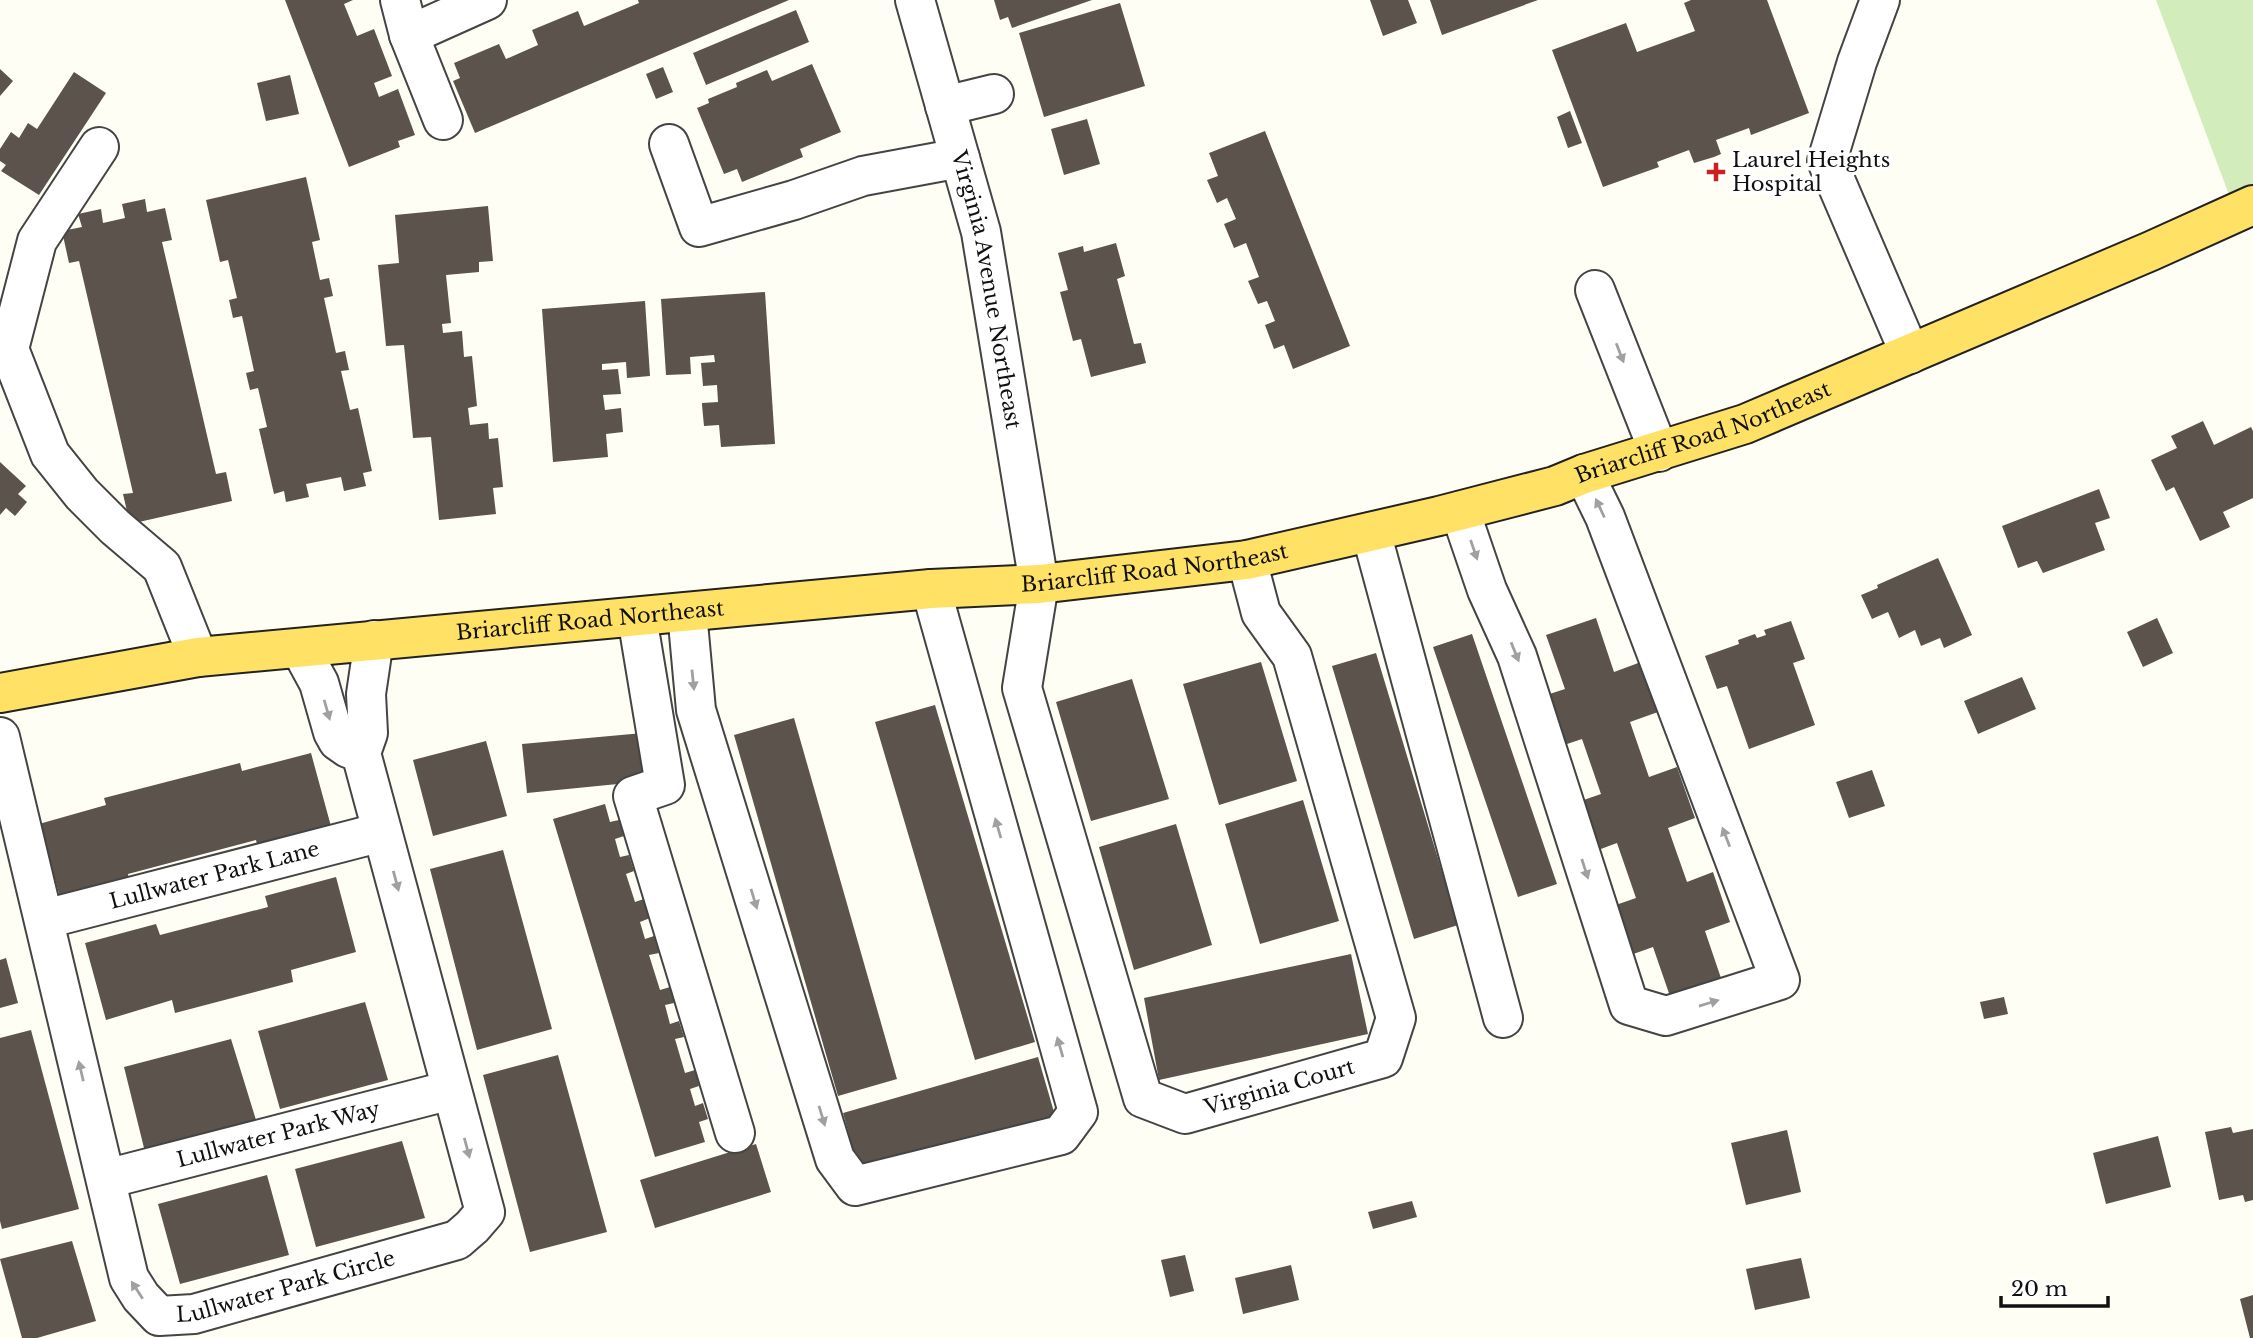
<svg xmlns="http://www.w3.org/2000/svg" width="2253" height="1338" font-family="'Libre Baskerville',serif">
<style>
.green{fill:#d2edbb}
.building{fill:#5b534c}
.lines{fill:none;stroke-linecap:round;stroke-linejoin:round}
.minor-casing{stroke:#444;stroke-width:42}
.major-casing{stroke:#222;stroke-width:42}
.minor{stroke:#fff;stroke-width:38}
.major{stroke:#ffe265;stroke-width:38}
.oneway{fill:#a0a0a0}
.poi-dot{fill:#cb201f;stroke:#fff;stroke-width:2.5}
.labels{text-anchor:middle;stroke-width:7;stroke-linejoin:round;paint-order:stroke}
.poi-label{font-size:21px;fill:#111;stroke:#fff;text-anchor:start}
.street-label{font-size:21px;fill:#111;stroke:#fff}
</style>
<rect width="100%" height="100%" fill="#fffef5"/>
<path class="green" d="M2156,0h97v200l-19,8z"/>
<path class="building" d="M285,0h68l-9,4 13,32 17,-7 18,47 -18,7 5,14 19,-8 17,46 -17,6 2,6 -51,20z
M638,0h151l-314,133 -22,-52 7,-3 -6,-15 45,-19 7,15 32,-14 -6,-15 46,-19 6,15 55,-23z
M994,0h98l-80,28 -4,-11 -8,3z
M1370,0h38l9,23 -34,13z
M1430,0h108l-96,35z
M1691,0h76l42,113 -58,22 -2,-7 -33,12 5,14 -7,3 -20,6 -5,-13 -32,12 2,5 -56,20 -51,-137 74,-27 11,29 58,-21 -11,-28z
M1120,3l25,83 -101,31 -25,-84z
M796,10l13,32 -103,43 -13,-32z
M812,64l29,68 -41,17 3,8 -61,25 -5,-13 -13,5 -27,-66 12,-5 -1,-4 29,-12 -1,-4 31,-13 5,11z
M663,67l10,25 -17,7 -10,-25z
M0,69l13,12 -13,15z
M74,72l32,21 -67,102 -38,-24 5,-6 -6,-4v-12l11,-17 8,6 9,-15 9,6z
M290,75l9,39 -33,7 -9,-38z
M1570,111l12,32 -14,5 -11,-31z
M1087,119l13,45 -36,11 -13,-46z
M1265,131l85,215 -57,23 -9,-24 -10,4 -9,-24 10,-4 -8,-20 -9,3 -10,-23 11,-4 -13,-34 -12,5 -10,-24 12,-5 -9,-21 -10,5 -10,-23 11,-4 -9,-23z
M306,177l14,63 -8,2 8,38 9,-2 4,18 -9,2 12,55 9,-2 4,19 -8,1 9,39 8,-2 14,63 -9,2 3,13 -22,5 -3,-14 -35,7 3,13 -23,5 -2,-11 -10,3 -15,-65 8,-2 -9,-39 -8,2 -4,-17 8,-2 -12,-55 -9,2 -4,-18 8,-2 -9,-38 -8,2 -14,-62z
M145,199l2,13 18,-4 7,32 -10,2 54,232 10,-2 6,29 -102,23 -7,-30 10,-1 -54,-232 -10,2 -7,-32 20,-4 -4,-13 23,-5 2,14 22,-5 -3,-14z
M488,206l5,55 -14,1v10l-33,3 5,48 -9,1 1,9 19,-2 2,26 8,-1 5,50 -9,2 2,17 18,-2 1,16 9,-1 5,49 -10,1 3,26 -57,6 -8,-83 -18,1 -9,-93 -18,1 -8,-81 21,-2 -4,-48z
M1116,243l9,33 -8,3 17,65 7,-1 5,20 -55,14 -10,-38 -8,2 -13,-49 8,-2 -10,-37 25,-7 1,6z
M765,292l10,152 -54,3 -2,-22 -15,1 -2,-21v-2l16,-1 -1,-17 -14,1 -2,-23 14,-1 -1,-7 -24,2 1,17 -25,1 -5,-76z
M645,301l5,75 -23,2 -1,-16 -24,2v6l16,-1 3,25 -18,1 2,15 16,-2 2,24 -17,2 2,23 -55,5 -11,-153z
M2203,421l11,24 37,-18 2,4v67l-30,14 7,15 -30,14 -26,-54 -8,4 -15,-31 26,-12 -6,-12z
M0,462l26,24 -8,8 9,8 -12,14 -9,-8 -6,7z
M2099,489l11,29 -15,5 10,27 -62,23 -6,-12 -19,7 -16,-42z
M1938,558l34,77 -28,13 -4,-10 -19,8 -6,-16 -16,8 -11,-26 -16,7 -11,-24 17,-7 -1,-3z
M1596,618l18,54 27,-10 17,50 -28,10 19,55 28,-10 18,51 -27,10 19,54 26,-10 17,50 -25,9 18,53 -51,18 -19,-55 -28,10 -18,-49 29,-10 -19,-55 -27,10 -18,-49 29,-10 -19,-55 -27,9 -18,-50 28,-9 -19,-54z
M2157,618l16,35 -30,14 -16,-35z
M1791,621l14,38 -12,4 22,62 -66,24 -22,-63 -10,3 -12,-33 34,-12 -1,-4 17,-6 2,4 9,-3 -2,-5z
M1472,634l85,250 -39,13 -85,-250z
M1376,653l82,272 -44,14 -82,-273z
M1261,662l36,119 -78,24 -36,-121z
M2022,677l14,32 -58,25 -14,-33z
M1132,679l37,120 -78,22 -35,-119z
M935,705l100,337 -60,18 -100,-338z
M794,718l103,361 -59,17 -104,-361z
M643,733l5,48 -121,12 -5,-49z
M486,741l21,75 -74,20 -20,-76z
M311,753l21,77 -74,18 -2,-8 -128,34 1,6 -69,17 -21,-73 67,-19 -2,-7 136,-35 2,8z
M1872,770l13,36 -36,12 -13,-36z
M1303,800l36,121 -79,23 -35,-120z
M605,804l5,18 9,-2 5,16 -9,3 5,18 9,-2 5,16 -8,3 9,28 9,-3 6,19 -10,4 5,17 9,-3 5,17 -10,2 11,35 10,-3 4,16 -9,2 5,19 9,-3 5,16 -9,2 10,34 10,-3 4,16 -9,3 5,17 8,-3 5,16 -9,3 6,20 -50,15 -102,-338z
M1176,824l36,121 -78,25 -35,-123z
M503,850l49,179 -75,21 -47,-181z
M336,877l20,75 -65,18 2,12 -118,31 -3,-13 -66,20 -21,-77 71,-19 4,11 108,-28 -3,-11z
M1351,954l17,80 -209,46 -15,-82z
M6,958l12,45 -18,5v-48z
M2004,997l4,17 -24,5 -4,-17z
M365,1002l23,78 -108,29 -22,-78z
M31,1030l48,179 -77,20 -2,-8v-183z
M231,1039l25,81 -111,32 -21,-85z
M558,1055l49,177 -77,20 -47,-177z
M1038,1057l18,62 -196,56 -17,-62z
M2231,1127l2,6 20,-4v71l-8,2 -2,-7 -24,5 -14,-68z
M1787,1130l14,62 -55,13 -15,-62z
M2158,1136l13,51 -65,17 -13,-51z
M402,1141l23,77 -109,29 -21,-78z
M756,1144l15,48 -116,36 -15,-48z
M267,1175l22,80 -109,29 -22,-80z
M1412,1201l5,16 -44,12 -5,-17z
M72,1241l24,80 -59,17h-15l-22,-79z
M1185,1255l9,36 -24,6 -9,-37z
M1801,1258l9,40 -55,12 -9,-41z
M1291,1265l8,35 -56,14 -8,-36z
M2253,1295v43h-3l-10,-39z"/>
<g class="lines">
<g class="minor-casing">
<g id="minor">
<path d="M400,0l9,35 34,85"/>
<path id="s1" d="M915,0l66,232 58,352 -17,104 121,410 42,16 198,-56 13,-40 -104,-362 -31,-43 -14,-53"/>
<path d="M1880,0l-23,62 -30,99 83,193"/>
<path d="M409,35l78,-35"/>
<path d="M945,106l49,-12"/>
<path d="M669,144l30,83 95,-27 69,-24 97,-18"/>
<path d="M99,147l-62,94 -28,108 41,105 32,40 33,33 47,40 36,90"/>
<path d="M1595,290l64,162"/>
<path d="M1460,511l27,79 30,66 112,349 37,11 114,-36 -175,-463 -21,-43"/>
<path d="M1371,532l132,486"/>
<path d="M687,612l9,98 139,449 20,27 206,-51 17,-23 -147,-523"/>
<path d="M637,617l28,168 -32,11 102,337"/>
<path id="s2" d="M0,737l129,541 12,19 18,19 35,-2 263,-74 15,-13 13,-15 -124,-459 -13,-5 -10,-7 -5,-9 -14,-49 -19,-35"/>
<path d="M361,753l7,-20 -2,-39 8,-54"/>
<path id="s3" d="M45,919l337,-87"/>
<path id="s4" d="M106,1179l345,-89"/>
</g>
</g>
<g class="major-casing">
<g id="major">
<path id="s5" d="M0,693l198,-36 733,-68 108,-5 208,-24 192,-44 116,-30 29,-12 161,-50 406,-173 102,-46"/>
</g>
</g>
<use href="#minor" class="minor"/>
<use href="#major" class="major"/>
</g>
<defs><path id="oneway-solid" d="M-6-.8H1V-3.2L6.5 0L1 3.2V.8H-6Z" transform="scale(1.75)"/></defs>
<g class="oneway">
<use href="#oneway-solid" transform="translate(1620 353) rotate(69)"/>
<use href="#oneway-solid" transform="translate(1600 508) rotate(-115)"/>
<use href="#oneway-solid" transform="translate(1474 550) rotate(71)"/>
<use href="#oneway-solid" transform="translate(1515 652) rotate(68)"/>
<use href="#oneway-solid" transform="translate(693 680) rotate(84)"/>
<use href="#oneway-solid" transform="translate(327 710) rotate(74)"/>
<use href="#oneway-solid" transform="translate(998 828) rotate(-106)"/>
<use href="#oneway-solid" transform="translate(1726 837) rotate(-111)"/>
<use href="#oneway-solid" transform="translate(1585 869) rotate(72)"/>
<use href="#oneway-solid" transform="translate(396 881) rotate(75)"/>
<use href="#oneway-solid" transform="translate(754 899) rotate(73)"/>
<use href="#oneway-solid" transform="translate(1709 1003) rotate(-17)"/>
<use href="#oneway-solid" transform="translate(1060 1047) rotate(-106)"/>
<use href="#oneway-solid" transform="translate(81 1071) rotate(-103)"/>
<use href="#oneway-solid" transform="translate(822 1116) rotate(73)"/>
<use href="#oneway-solid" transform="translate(467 1148) rotate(75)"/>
<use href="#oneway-solid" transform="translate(137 1290) rotate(-123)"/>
</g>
<path class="poi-dot" d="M1712.5 161.5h7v7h7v7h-7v7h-7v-7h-7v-7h7z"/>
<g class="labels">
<g class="poi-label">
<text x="1732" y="167">Laurel Heights<tspan x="1732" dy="24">Hospital</tspan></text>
</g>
<g class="street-label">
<text dy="7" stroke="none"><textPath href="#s1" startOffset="299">Virginia Avenue Northeast</textPath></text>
<text dy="7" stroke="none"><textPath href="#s5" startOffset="1729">Briarcliff Road Northeast</textPath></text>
<text dy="7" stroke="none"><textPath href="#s5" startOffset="1162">Briarcliff Road Northeast</textPath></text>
<text dy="7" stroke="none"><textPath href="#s5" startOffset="595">Briarcliff Road Northeast</textPath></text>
<text dy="7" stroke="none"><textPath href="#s3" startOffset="175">Lullwater Park Lane</textPath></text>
<text dy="7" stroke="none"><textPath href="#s1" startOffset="1274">Virginia Court</textPath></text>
<text dy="7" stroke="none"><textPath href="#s4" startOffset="178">Lullwater Park Way</textPath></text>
<text dy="7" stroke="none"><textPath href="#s2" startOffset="735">Lullwater Park Circle</textPath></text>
</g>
</g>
<path d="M2001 1296v10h107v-10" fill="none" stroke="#111111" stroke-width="3.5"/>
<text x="2011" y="1296" font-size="21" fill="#111111" stroke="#ffffff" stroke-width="5" paint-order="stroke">20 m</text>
</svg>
